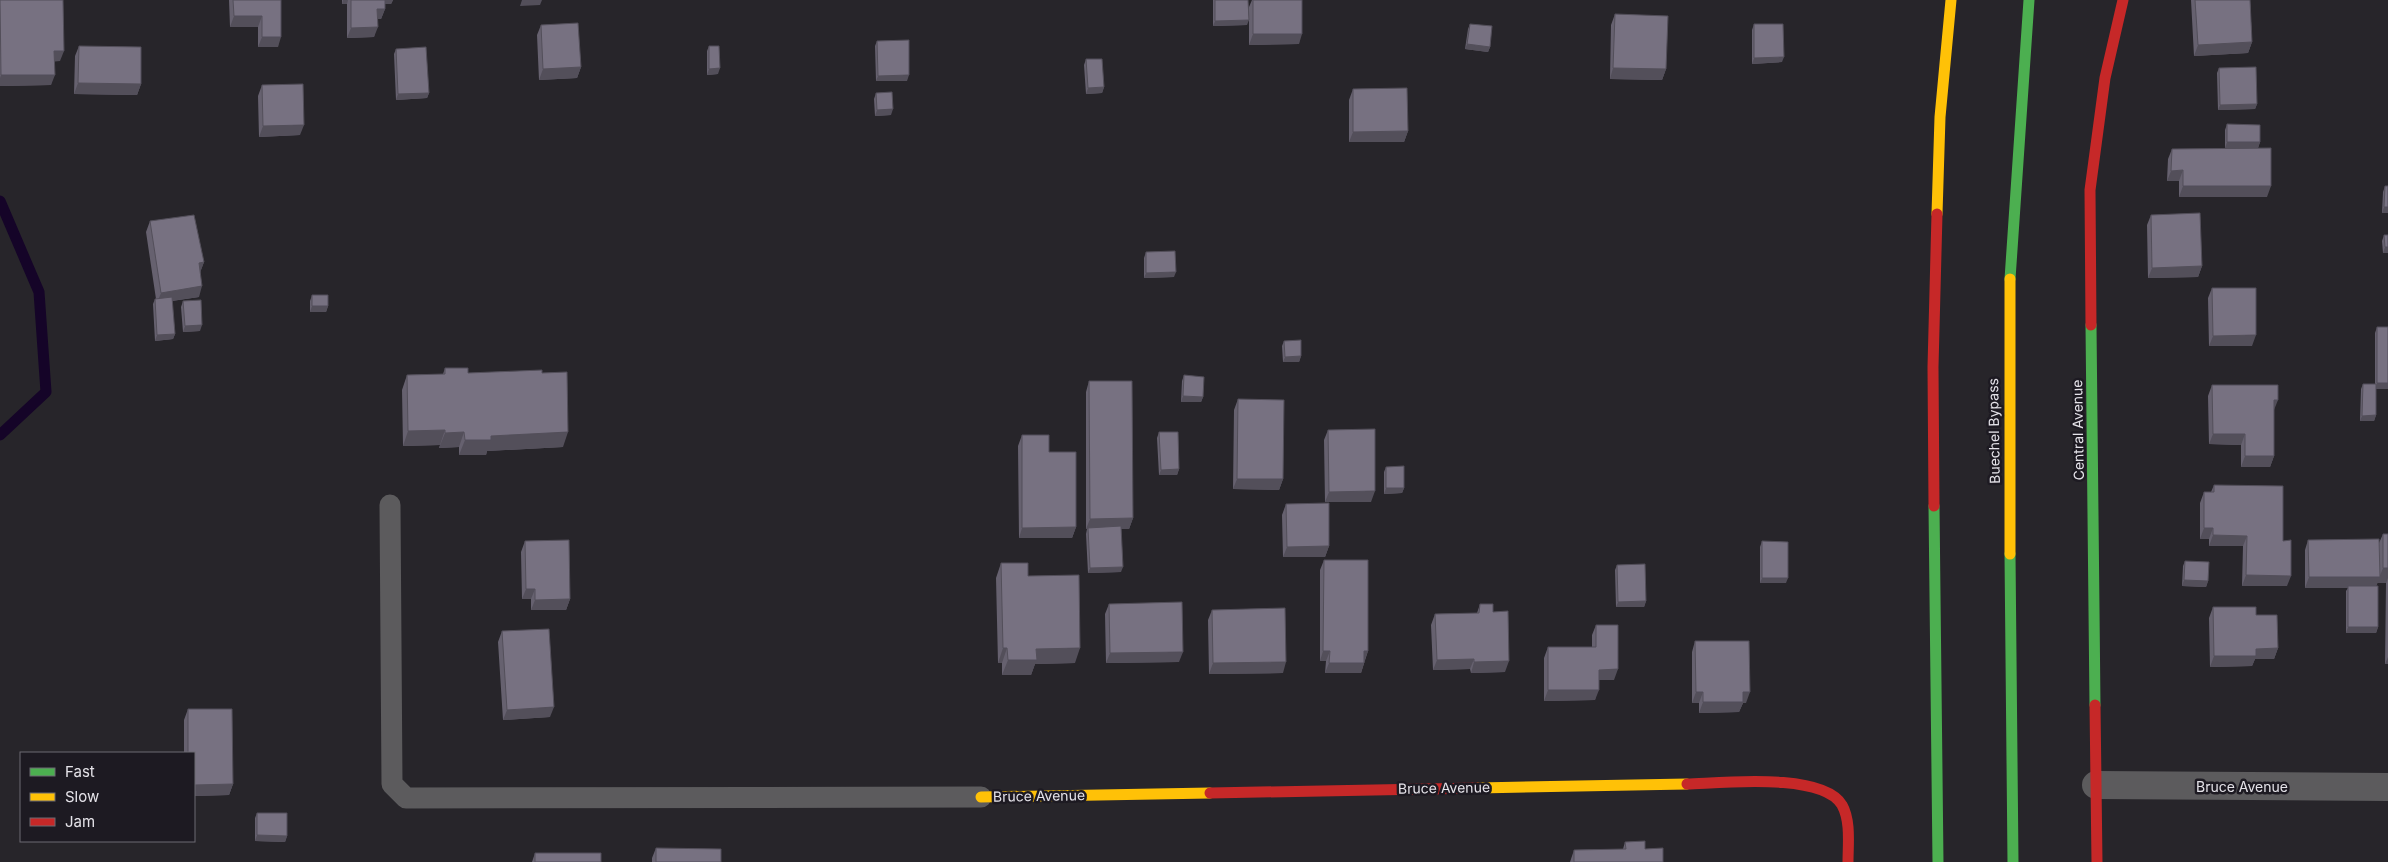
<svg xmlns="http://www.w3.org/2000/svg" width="2388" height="862" font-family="Inter,sans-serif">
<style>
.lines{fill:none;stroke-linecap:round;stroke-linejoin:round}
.stream{stroke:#150428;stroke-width:11}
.lane{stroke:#5c5b5d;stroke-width:21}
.street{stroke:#5c5b5d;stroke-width:28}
.fast{stroke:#4caf50;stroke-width:11}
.slow{stroke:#ffc107;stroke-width:11}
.jam{stroke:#c62828;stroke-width:11}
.wall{fill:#66616f}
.shaded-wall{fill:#534f5a}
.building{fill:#777181;stroke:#534f5a}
.labels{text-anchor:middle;stroke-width:5;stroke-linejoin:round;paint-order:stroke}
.street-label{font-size:14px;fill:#e5e3e9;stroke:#1d1a22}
</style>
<rect width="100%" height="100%" fill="#27252a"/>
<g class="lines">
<path class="stream" d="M0,201l39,91 7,100 -46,43"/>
<path class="lane" d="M390,505l2,279 14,14 575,-1"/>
<path class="street" d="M2096,785l292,2"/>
<path class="fast" d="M2010,279l19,-279
M2091,325l4,380
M1934,506l4,356
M2010,554l3,308"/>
<path class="slow" d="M1937,214l3,-97 11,-117
M2010,554v-275
M1478,788l209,-4
M981,797l229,-4"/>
<path class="jam" d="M2091,325l-1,-135 15,-112 18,-78
M1934,506l-1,-139 4,-153
M2095,705l2,157
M1687,784c35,-1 135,-12 155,21 9,16 6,40 6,57
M1210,793l268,-5"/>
</g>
<path class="wall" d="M0,0l60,61h-5l-4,24 -51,1z
M229,0h52l-3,47h-20v-20h-28z
M342,0h51l-2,4h-6v5l-4,10h-3l-4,18 -27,1v-34h-5z
M1213,0h35l-1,25 -34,1z
M1252,0h50l-3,44 -50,1v-38z
M2191,0h59l2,42 -4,11 -54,3z
M1615,14l51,55 -4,11 -52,-1 1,-54z
M1470,24l20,23 -2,5 -23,-3 3,-20z
M1754,24l28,38 -30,2v-34z
M541,25l40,42 -4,11 -38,2 -2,-45z
M877,41l30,40h-31l-1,-35z
M79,46l62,38 -4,11 -63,-1 1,-38z
M709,46l9,28 -11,1v-24z
M396,49l33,44 -2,5 -31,2 -2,-46z
M1086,59l18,28 -2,6 -16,1 -2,-29z
M2219,68l38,36 -2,5 -37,1 -1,-37z
M262,85l38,50 -41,2 -1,-41z
M1353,89l55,42 -4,11h-55v-42z
M876,93l15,22 -16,1 -1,-17z
M2227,124l33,18 -2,6h-33v-18z
M2172,149l95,48h-88v-16h-12l1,-22z
M2385,186l3,27h-6l1,-21z
M2151,215l51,51 -4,11 -50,1 -1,-53z
M150,221l54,41 -4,10 -1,25 -27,4 3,33 -2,5 -18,2 -2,-37 2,-5h1l-10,-67z
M2384,235h4v18h-5l-1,-12z
M1146,252l28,25 -30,1v-20z
M2212,288l40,58h-43l-1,-48z
M312,295l16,11 -2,6h-16v-11z
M183,301l17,30 -17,1 -2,-25z
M2377,327l11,62h-12v26l-2,6h-14l1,-32 2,-5h12v-51z
M1284,341l17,15 -2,6h-16l-1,-16z
M445,368l23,5h74l21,74 -76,4 -1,4h-27v-8l-20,1 1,-3 -37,1 -1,-56 5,-15 36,-1z
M1184,375l19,22 -2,5h-20l1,-21z
M1089,381l44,137 -4,11h-8v43l-33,1 -2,-39 1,-5h-1v-137z
M2212,385l62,25v46l-4,11h-29v-22l-32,-1 -1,-48z
M1238,399l45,80 -4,11 -46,-1 1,-79z
M1328,430l43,72h-46l-1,-62z
M1159,432l20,37 -2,6h-18l-2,-37z
M1022,435l27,17 27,75 -4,11h-53l-1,-92z
M1386,467l18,21 -2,5 -18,1v-22z
M2214,485l69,56 4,45h-45l1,-40h-34v-7h-9v-36l4,-11h7z
M1286,504l43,42 -4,11h-42l-1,-42z
M2383,534h5v130h-3l1,-81h-9l-1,3 2,41 -2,6h-30v-42l2,-3h-43v-38l3,-10 71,3z
M525,541l45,58 -4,11h-35v-11h-9l-1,-47z
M1762,541l24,42h-26v-36z
M1324,560l44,91 -7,22h-36l1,-12h-6v-91z
M2185,561l23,20 -2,6 -24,-1 1,-20z
M1001,563l27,13 47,87 -40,1 -4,11h-29v-12h-4l-2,-85z
M1617,565l29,36 -2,6h-28l-1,-37z
M1109,604l70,58 -73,1 -1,-49z
M1480,604l13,8 12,60 -34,1 -1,-4 -37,1 -2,-45 4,-11 42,-1z
M2213,607l43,8 22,33 -4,11h-19l-3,7 -42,1 -1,-49z
M1212,610l71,63 -74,1 -1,-54z
M1596,625l18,55h-15l-4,20 -51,1v-43l4,-11h44v-12z
M502,631l48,86 -47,3 -5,-78z
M1695,641l51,62h-3l-4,9 -40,1v-10h-7v-51z
M188,709l45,75 -4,11 -35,1v-43h-10v-33z
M257,813l30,23 -2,6 -30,-1v-23z
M1625,842l20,7 18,13h-93l4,-12 49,-1z
M656,848l65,14h-69v-4z
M535,853l66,9h-69z"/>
<path class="shaded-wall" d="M343,0h5l-1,4h-5z
M383,0h10l-2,4h-10z
M522,0h20l-2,5 -20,1z
M377,9h8l-4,10h-8z
M234,16h28l-4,11h-28z
M1249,20l-2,5 -34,1 2,-5z
M378,27l-4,10 -27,1 4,-10z
M1253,34h49l-3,10 -50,1z
M262,37h19l-3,10h-20z
M2252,42l-4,11 -54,3 4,-11z
M1467,44l23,3 -2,5 -23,-3z
M54,51h10l-4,10 -10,1z
M1784,57l-2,5 -30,2 2,-6z
M581,67l-4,11 -38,2 4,-11z
M720,68l-2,6 -11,1 2,-6z
M1613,68l53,1 -4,11 -52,-1z
M1,75h54l-4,10 -51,1v-8z
M909,75l-2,6h-31l2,-5z
M78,83l63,1 -4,11 -63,-1z
M1104,87l-2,6 -16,1 2,-6z
M429,93l-2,5 -31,2 2,-6z
M2257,104l-2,5 -37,1 2,-5z
M893,109l-2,6 -16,1 2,-6z
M304,125l-4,10 -41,2 4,-11z
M1408,131l-4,11h-55l4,-10z
M2227,142h33l-2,6h-33z
M2183,170l-4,11h-12l4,-10z
M2183,186h88l-4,11h-88z
M2384,207h4v6h-6z
M2385,247h3v6h-5z
M204,262l-4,11 -1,-10z
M2202,266l-4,11 -50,1 4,-10z
M1176,272l-2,5 -30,1 2,-5z
M202,286l-3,11 -42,6 4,-10z
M312,306h16l-2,6h-16z
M202,325l-2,6 -17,1 2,-6z
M175,334l-2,5 -18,2 2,-6z
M2256,335l-4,11h-43l4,-10z
M1301,356l-2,6h-16l2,-5z
M2377,383h11v6h-13z
M1183,396l20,1 -2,5h-20z
M2274,400h4l-4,10 -4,1z
M2376,415l-2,6h-14l2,-5z
M445,430l-5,15 -37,1 5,-15z
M464,432l-5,15 -20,1 6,-15z
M568,432l-5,15 -76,4 -1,4h-27l6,-15 26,-4z
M2213,434h32l-4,11 -32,-1z
M2245,456h29l-4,11h-29z
M1179,469l-2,6h-18l2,-5z
M1237,479h46l-4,11 -46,-1z
M1386,488h18l-2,5 -18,1z
M1375,491l-4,11h-46l4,-10z
M1133,518l-4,11h-43l4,-10z
M1076,527l-4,11h-53l3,-10z
M2204,528h9l-4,11h-9z
M2213,535l34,1 -4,10h-34z
M1329,546l-4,11h-42l4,-10z
M1123,567l-2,5 -33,1 2,-5z
M2383,568h5v10l-2,5h-9z
M2246,575l45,1 -4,10h-45z
M2309,577h71l-4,10 -28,-1v2h-43z
M1762,578h26l-2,5h-26z
M2184,580l24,1 -2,6 -24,-1z
M526,589h9l-4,10h-9z
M570,599l-4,11h-35l4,-10z
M1646,601l-2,6h-28l2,-5z
M2348,627h30l-2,6h-30z
M1003,648h4l-5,15h-4z
M1080,648l-5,15 -40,1 -4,11h-29l6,-15 28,-11z
M2278,648l-4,11h-19l-3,7 -42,1 4,-11 42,-7z
M1323,651h7l-4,10h-6z
M1364,651h4l-4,11z
M1183,652l-4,10 -73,1 4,-10z
M2388,657v7h-3z
M1474,659l-4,10 -37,1 4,-10z
M1509,661l-4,11 -34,1 3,-11z
M1286,662l-3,11 -74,1 4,-11z
M1329,663h35l-3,10h-36z
M1618,669l-4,11h-19l4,-10z
M1548,690h51l-4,10 -51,1z
M1696,692h7l-4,11h-7z
M1743,692h7l-4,11h-3l-4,9 -40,1 4,-11z
M554,707l-4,10 -47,3 4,-10z
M233,784l-4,11 -35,1v-11z
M257,835l30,1 -2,6 -30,-1z"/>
<path class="building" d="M0,0h63l1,51h-10l1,24h-54z
M233,0h48v37h-19v-21h-28z
M351,0h34v9h-8l1,18 -27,1z
M1215,0h33l1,20 -34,1z
M1253,0h49v34h-49z
M2195,0h55l2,42 -54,3z
M1615,14l53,2 -2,53 -53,-1z
M578,23l3,44 -38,2 -2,-44z
M1470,24l22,2 -2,21 -23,-3z
M1754,24h29l1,33 -30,1z
M909,40v35l-31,1 -1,-35z
M79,46l62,1v37l-63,-1z
M709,46h10l1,22 -11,1z
M426,47l3,46 -31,1 -2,-45z
M1086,59h16l2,28 -16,1z
M2256,67l1,37 -37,1 -1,-37z
M303,84l1,41 -41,1 -1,-41z
M1407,88l1,43 -55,1v-43z
M892,92l1,17 -16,1 -1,-17z
M2227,124l33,1v17h-33z
M2271,148v38h-88v-16l-12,1 1,-22z
M2385,186h3v21h-4z
M2200,213l2,53 -50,2 -1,-53z
M194,215l10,47 -5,1 3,23 -41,7 -11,-72z
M2384,235h4v12h-3z
M1175,251l1,21 -30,1v-21z
M2212,288h44v47l-43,1z
M312,295h16v11h-16z
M172,297l3,37 -18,1 -2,-36z
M201,300l1,25 -17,1 -2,-25z
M2377,327h11v56h-11z
M1301,340v16l-16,1 -1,-16z
M445,368h23v5l74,-3v3l25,-1 1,60 -77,4v4h-26l-1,-8 -19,1v-3l-37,1 -1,-56 38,-1z
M1184,375l20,2 -1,20 -20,-1z
M1089,381h43l1,137 -43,1z
M2363,384h13v31l-14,1z
M2212,385h66v15h-4v56h-29v-22h-32z
M1238,399l46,1 -1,79h-46z
M1375,429v62l-46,1 -1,-62z
M1159,432h19l1,37 -18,1z
M1022,435h27v17h27v75l-54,1z
M1404,466v22h-18v-21z
M2214,485l69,1v55l8,-1v36l-45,-1 1,-39 -34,-1v-7h-9v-36h10z
M1329,503v43l-42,1 -1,-43z
M1121,526l2,41 -33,1 -2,-40z
M2383,534h5v34h-5z
M2379,539l1,38h-71l-1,-37z
M569,540l1,59 -35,1v-11h-9l-1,-48z
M1762,541l26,1v36h-26z
M1324,560h44v91h-4v12h-35l1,-12h-7z
M2185,561l24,1 -1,19 -24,-1z
M1001,563h27v13l51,-1 1,73 -44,1 1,11h-29l-1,-12h-4z
M1645,564l1,37 -28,1 -1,-37z
M2348,586h30v41h-30z
M1182,602l1,50 -73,1 -1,-49z
M1480,604h13v8l15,-1 1,50 -35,1v-3l-37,1 -2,-46 44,-1z
M2213,607h43v8h21l1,33 -22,1v7h-42z
M1285,608l1,54 -73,1 -1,-53z
M1596,625h22v44l-19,1v20h-51v-43h48z
M549,629l5,78 -47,3 -5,-79z
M1695,641h54l1,51h-7v10h-40v-10h-7z
M188,709h44l1,75 -39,1v-32h-6z
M257,813h30v23l-30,-1z
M1645,841v8l18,-1v14h-89v-12l52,-1 -1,-7z
M656,848l65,1v13h-65z
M535,853h66v9h-66z"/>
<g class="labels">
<g class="street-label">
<text transform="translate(2078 430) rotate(-91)" y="5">Central Avenue</text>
<text transform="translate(1994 431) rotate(-91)" y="5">Buechel Bypass</text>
<text x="2242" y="792">Bruce Avenue</text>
<text transform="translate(1444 788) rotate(-1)" y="5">Bruce Avenue</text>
<text transform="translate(1039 796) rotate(-1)" y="5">Bruce Avenue</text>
</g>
</g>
<rect x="20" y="752" width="175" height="90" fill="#1d1a22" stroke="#6d6a72"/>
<rect x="30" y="768" width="25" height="8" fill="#4caf50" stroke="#6d6a72"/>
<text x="65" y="777" font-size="15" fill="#e5e3e9">Fast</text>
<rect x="30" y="793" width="25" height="8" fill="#ffc107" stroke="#6d6a72"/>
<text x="65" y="802" font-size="15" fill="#e5e3e9">Slow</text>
<rect x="30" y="818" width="25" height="8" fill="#c62828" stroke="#6d6a72"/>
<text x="65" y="827" font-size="15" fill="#e5e3e9">Jam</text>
</svg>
